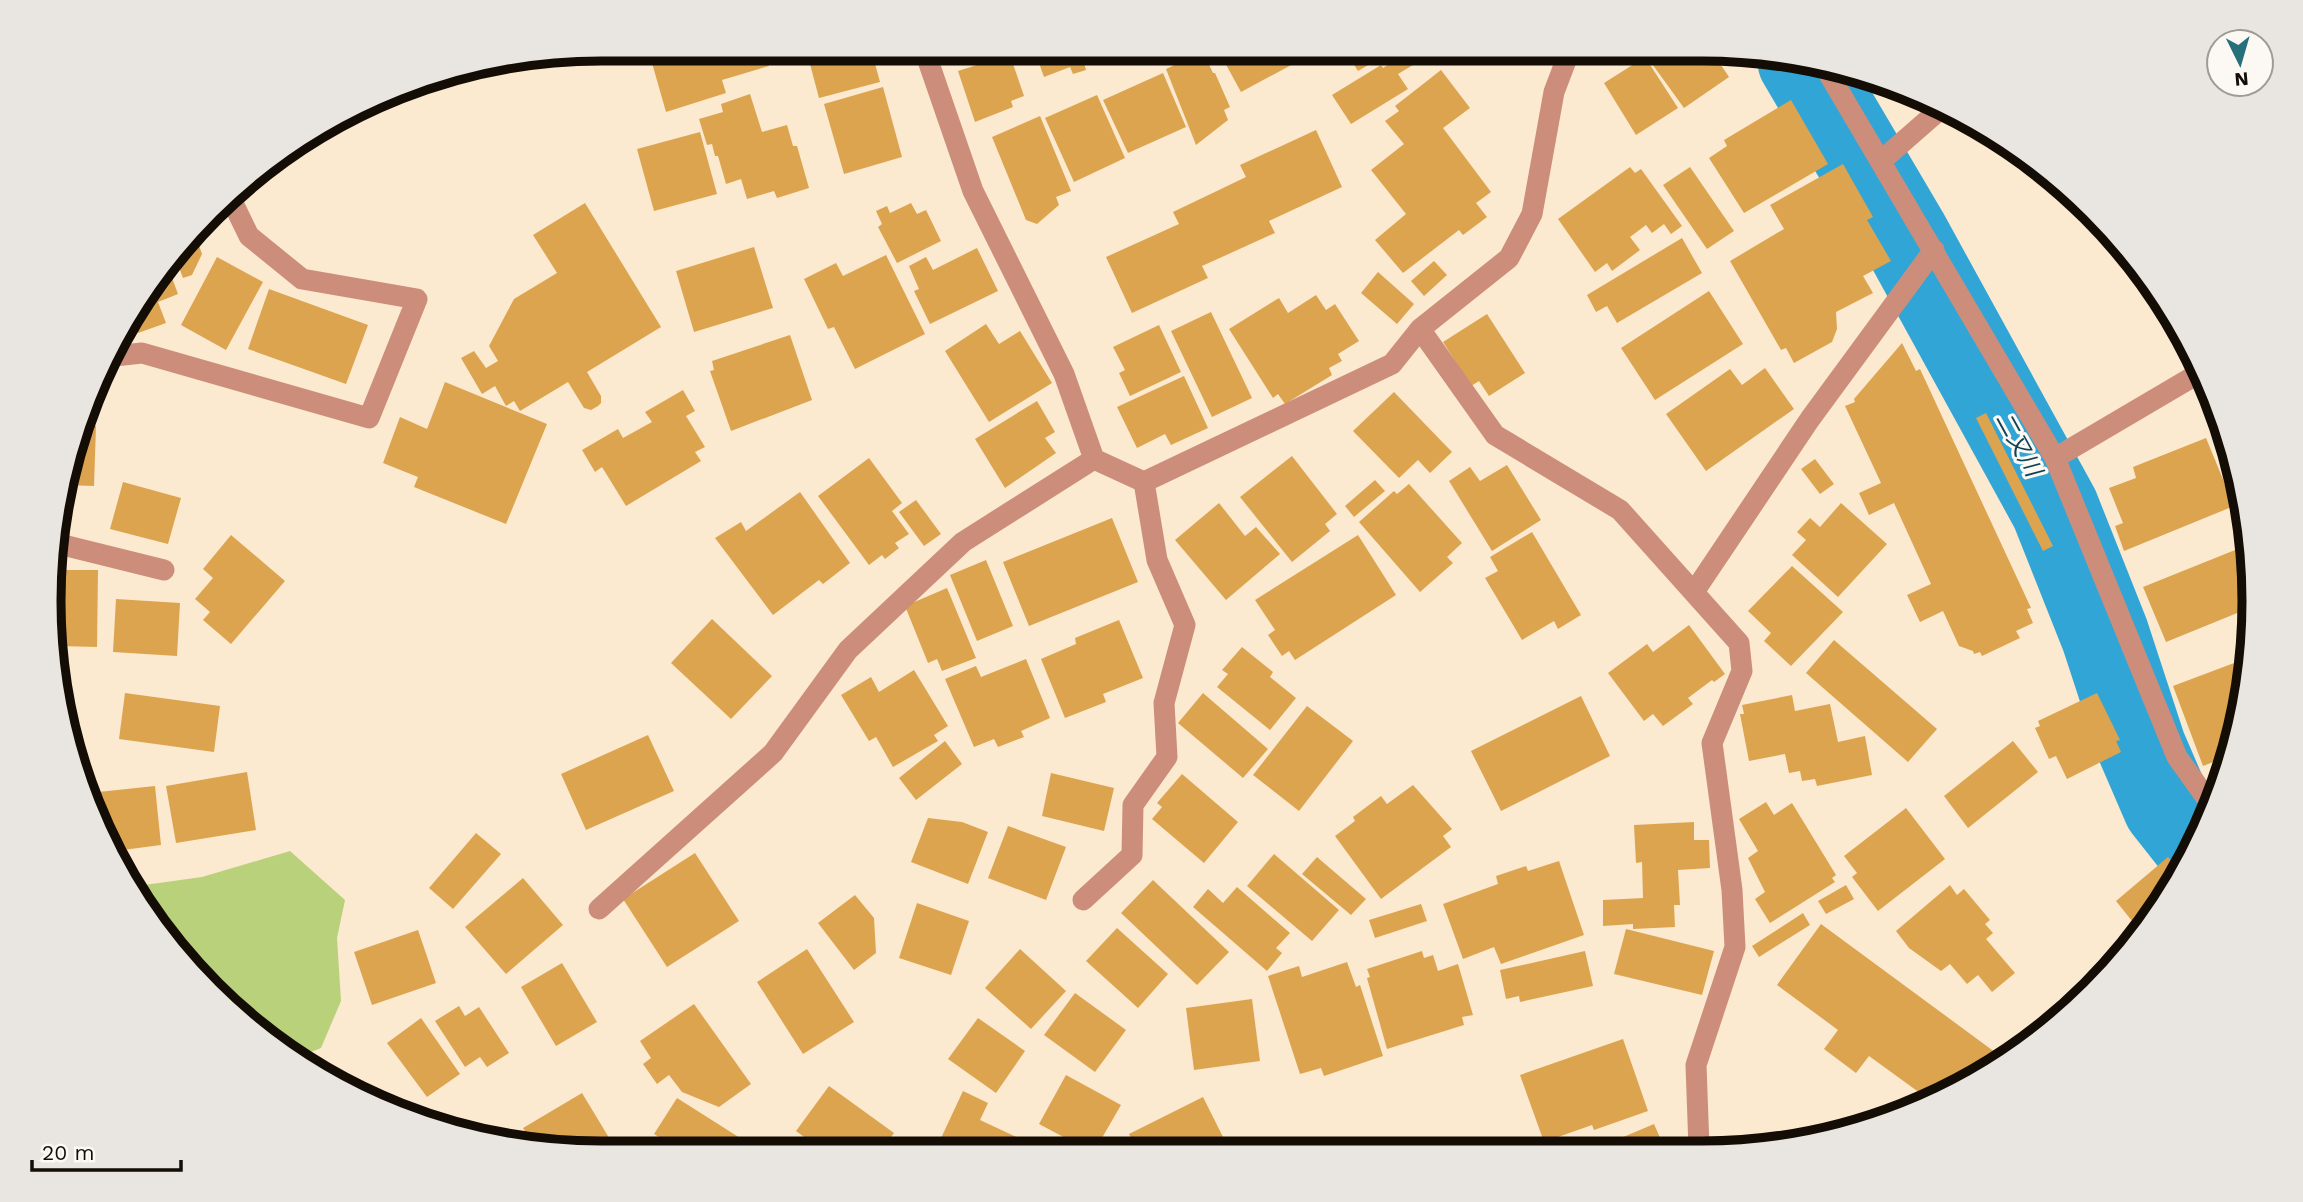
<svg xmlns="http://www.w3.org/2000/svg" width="2303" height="1202" font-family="'Work Sans','Noto Sans JP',sans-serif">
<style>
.green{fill:#bad17b}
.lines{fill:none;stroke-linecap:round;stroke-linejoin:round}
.river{stroke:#31a6d6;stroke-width:89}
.building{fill:#dda44f}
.minor{stroke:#cc8e7b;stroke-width:21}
.labels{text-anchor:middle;stroke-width:6;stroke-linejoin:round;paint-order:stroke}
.water-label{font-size:23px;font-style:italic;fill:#0e3f53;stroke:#fcf8f3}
.rim{fill:none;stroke:#130d06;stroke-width:9}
</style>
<rect width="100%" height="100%" fill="#fbe9d0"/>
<path class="green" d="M290,851l55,49 -8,38 4,63 -20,47 -25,10 -31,-19 -79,-74 -49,-79 65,-9z"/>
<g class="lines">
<path class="river" d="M1802,61l102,173 151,275 50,126 37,113 25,58 30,38"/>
</g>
<path class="building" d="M648,49h138v1l-20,6 3,10 -47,14 4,13 -60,19z
M806,49h88l1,5 -21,6 6,22 -61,16z
M971,49h37l16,47 -13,5 2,6 -38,15 -17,-51 19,-6z
M1034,49l86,1 3,8 -18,6 -3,-8 -18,7 2,7 -13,4 -3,-7 -26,10z
M1218,50h101l-78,42z
M1345,50h49l-36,21z
M1411,50l7,12 -20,12 10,15 -57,35 -19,-29 49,-30 2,3z
M1642,50h69l18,27 -45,31z
M1203,52l10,21h2l15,34 -6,3 4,10 -32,25 -30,-76z
M1645,57l33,51 -42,27 -32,-52z
M1441,70l29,38 -27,20 48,64 -15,11 11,14 -24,18 -4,-5 -56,43 -28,-33 31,-26 -35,-44 33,-26 -19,-23 14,-10 -4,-5z
M1163,73l23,54 -58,26 -25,-53z
M883,87l19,70 -58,17 -20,-70z
M750,94l12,38 25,-7 6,21h4l12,42 -32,10 -3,-7 -27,8 -6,-20 -15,5 -8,-28h-3l-3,-12 -5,1 -8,-26 24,-7 -2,-8z
M1097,95l28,63 -51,24 -29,-64z
M1791,100l37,64 -84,49 -35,-55 18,-12 -3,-6z
M1040,116l31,75 -15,6 3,8 -22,19 -11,-4 -34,-83z
M1316,130l26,57 -73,34 6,12 -73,33 6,12 -76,35 -26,-56 73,-33 -6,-12 73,-35 -6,-12z
M700,132l17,62 -63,17 -17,-62z
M1843,164l30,53 -6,3 24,41 -28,15 10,17 -37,19 1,17 -5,13 -38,21 -8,-15 -5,2 -51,-89 54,-32 -14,-24z
M1630,167l5,6 6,-4 41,57 -11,8 -7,-10 -12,9 -6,-8 -16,12 10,13 -28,21 -5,-8 -12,9 -37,-53z
M1690,167l44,64 -27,18 -44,-64z
M585,203l76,124 -74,45 14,24v7l-3,3 -7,4 -7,-2 -16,-26 -48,29 -6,-10 -8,5 -11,-20 -13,8 -21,-36 13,-7 12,17 12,-7 -9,-15 25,-47 43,-26 -24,-38z
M911,203l6,11 9,-4 15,31 -44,22 -19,-36 4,-3 -6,-13 11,-5 3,7z
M196,237l6,17 -10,21 -9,3 -7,-19z
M1682,238l20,35 -85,50 -10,-17 -11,6 -9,-17z
M754,247l19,61 -79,24 -18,-61z
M977,248l21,43 -68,33 -16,-33 5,-2 -10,-23 17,-9 7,13z
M886,255l39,79 -70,35 -21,-42 -6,2 -24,-50 32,-16 7,13z
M217,257l46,25 -37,68 -45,-25z
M1434,261l13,14 -23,21 -13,-15z
M168,267l10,27 -20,8 8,21 -28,10 -6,-17 10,-21z
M1378,272l36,32 -17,20 -36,-31z
M269,289l99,36 -22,59 -98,-35z
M1709,291l34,53 -88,56 -34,-52z
M1316,295l10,15 9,-6 24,37 -21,13 4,7 -13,7 3,7 -47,29 -7,-10 -5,4 -44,-69 50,-31 9,15z
M1211,312l41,86 -40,19 -41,-86z
M1487,314l38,59 -36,23 -10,-15 -8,5 -28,-44z
M986,324l13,20 21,-13 32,52 -63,39 -44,-71z
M1159,325l22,47 -51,24 -11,-23 6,-3 -12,-23z
M790,335l22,65 -81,31 -21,-60 4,-1 -2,-9z
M1902,343l14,28 4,-2 111,239 -4,1 6,14 -17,8 4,7 -38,18 -2,-4 -6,2 -1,-3 -14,-5 -16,-35 -23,11 -13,-27 24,-11 -37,-81 -25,12 -10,-22 22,-10 -36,-77 10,-4 -1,-3z
M1765,368l29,41 -88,62 -40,-57 64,-45 12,16z
M1184,376l24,52 -37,17 -6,-11 -28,14 -20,-41z
M445,382l102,42 -41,100 -92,-37 4,-10 -35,-14 17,-46 27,12z
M683,390l12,21 -9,5 19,31 -10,5 6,9 -75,45 -24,-39 -7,5 -13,-22 36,-21 5,9 29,-16 -7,-10z
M1394,392l58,60 -22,21 -12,-13 -19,18 -46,-47z
M1037,401l18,31 -10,6 11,15 -51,35 -30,-49z
M2214,403l11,21 2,10 -8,1z
M1986,413l67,133 -10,5 -67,-133z
M83,425l13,1 -2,60 -29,-1 3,-26z
M2206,438l28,68 -110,45 -9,-25 8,-3 -14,-35 27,-10 -3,-11z
M1292,456l45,58 -12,10 5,7 -38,31 -52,-65z
M869,458l33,45 -10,8 17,23 -14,9 4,5 -14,11 -3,-4 -13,10 -51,-69z
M1815,459l19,25 -14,10 -19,-25z
M1507,465l34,55 -49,31 -43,-70 21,-14 10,14z
M1375,480l10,11 -31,26 -9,-11z
M123,482l58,16 -13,46 -58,-15z
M1409,484l53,59 -15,14 6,6 -33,29 -61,-70 35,-31 3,3z
M800,492l50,71 -27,21 -4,-4 -46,35 -58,-77 26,-16 5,9z
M916,500l25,34 -17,12 -25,-34z
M1219,503l26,33 11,-9 24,27 -54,46 -51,-60z
M1841,503l46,41 -49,53 -46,-42 14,-15 -9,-8 13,-14 10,9z
M1112,518l26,64 -109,44 -26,-64z
M1532,532l49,83 -23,14 -4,-8 -32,19 -37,-62 13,-7 -8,-14z
M231,535l54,46 -54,63 -28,-24 7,-8 -15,-13 18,-21 -10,-9z
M1358,535l38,60 -101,65 -6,-9 -7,5 -14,-21 7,-5 -20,-30z
M2250,544l2,63 -86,35 -23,-55z
M986,560l27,66 -36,15 -27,-66z
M1792,566l51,46 -52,54 -27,-25 7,-8 -23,-22z
M60,570h38l-1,77 -39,-1z
M947,588l29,70 -34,13 -5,-12 -9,4 -23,-57z
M116,599l64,4 -3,53 -64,-4z
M712,619l60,57 -41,43 -60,-56z
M1119,620l24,58 -40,16 3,8 -41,16 -24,-59 35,-15 -1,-6z
M1689,625l36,49 -11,8 -2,-2 -24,18 5,6 -30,22 -10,-12 -9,7 -36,-48 39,-29 6,8z
M1834,640l103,89 -29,33 -102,-89z
M1242,647l31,25 -3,5 26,21 -26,32 -53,-43 11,-13 -6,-4z
M2250,657l-15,87 -4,11 -28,11 -30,-80z
M1026,659l24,59 -29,13 3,6 -26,10 -4,-8 -20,8 -29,-68 31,-13 5,11z
M914,670l34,56 -14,9 4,6 -45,26 -17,-30 -7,4 -28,-46 30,-18 8,15z
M125,693l95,13 -6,46 -95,-13z
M1203,693l65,56 -25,29 -65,-55z
M2097,693l23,47 -4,1 5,11 -54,27 -11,-23 -7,3 -14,-31 5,-2 -2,-5z
M1792,695l3,16 35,-7 8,38 27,-6 7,39 -55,11 -2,-7 -13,2 -2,-10 -11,2 -4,-19 -36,7 -9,-47h4l-2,-9z
M1581,696l29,60 -109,55 -30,-60z
M1307,706l46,35 -54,70 -46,-36z
M648,735l26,56 -88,39 -25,-56z
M945,741l17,23 -46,36 -17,-22z
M2013,741l25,31 -70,56 -24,-32z
M247,772l9,58 -80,13 -10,-57z
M1051,773l63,15 -10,43 -62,-15z
M1182,774l56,48 -34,41 -52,-44 10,-12 -5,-4z
M1413,785l39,44 -9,7 8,11 -70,52 -46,-63 20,-15 -2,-4 28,-21 6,8z
M155,786l6,59 -46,6 -24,-38 -2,-20z
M1766,802l8,13 18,-12 44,72 -4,3 3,4 -65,41 -15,-24 10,-7 -17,-34 10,-7 -19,-32z
M1906,808l39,51 -67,52 -26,-34 5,-4 -13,-17z
M928,818l34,4 26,10 -20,52 -57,-22z
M1694,822v18h15l1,28 -32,2 2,35h-6l1,22 -42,2v-5l-30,2v-26l40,-2 -1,-36 -6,1 -2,-38z
M1008,826l58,21 -20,53 -58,-22z
M476,833l25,21 -48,55 -24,-21z
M695,853l44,68 -72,46 -44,-68z
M1274,854l65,56 -27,31 -65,-55z
M1317,857l49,42 -15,16 -49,-41z
M2168,857l12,14 -40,60 -24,-30z
M1559,861l25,74 -83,29 -7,-17 -31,12 -20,-55 55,-20 -2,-8 30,-10 2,5z
M523,878l40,47 -57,49 -41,-47z
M1153,880l76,72 -32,33 -76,-72z
M1846,885l8,14 -28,15 -8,-13z
M1950,885l7,10 7,-6 26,31 -5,4 8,9 -7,6 29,34 -23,19 -14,-17 -11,9 -17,-20 -9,7 -32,-23 -13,-17z
M1237,887l53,46 -14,15 6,5 -15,18 -74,-64 15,-18 15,14z
M855,895l19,23 2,35 -22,17 -36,-47z
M917,903l52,18 -18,54 -52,-17z
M1421,904l6,17 -52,17 -6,-18z
M1803,913l7,12 -51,32 -7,-11z
M1821,924l186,137 -76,40 -62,-45 -13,17 -32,-24 14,-19 -61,-45z
M1117,928l51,46 -30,34 -52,-47z
M1626,929l88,22 -12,44 -88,-21z
M418,930l18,53 -64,22 -18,-53z
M807,949l47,73 -51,32 -46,-72z
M1020,949l46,42 -35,38 -46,-41z
M1422,951l2,7 9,-3 5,16 20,-7 15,51 -11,2 2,8 -77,24 -20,-71 3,-1 -3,-8z
M1585,951l8,35 -73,16 -1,-6 -13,3 -6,-29z
M1347,962l9,25 4,-2 23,71 -59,20 -3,-8 -21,6 -32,-98 31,-10 3,11z
M562,963l35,59 -41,24 -35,-59z
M1075,993l51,37 -31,42 -51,-37z
M1252,999l8,62 -66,9 -8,-62z
M694,1004l57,80 -32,23 -37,-15 -13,-17 -12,9 -14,-20 8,-6 -11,-17z
M459,1006l6,10 14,-9 30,46 -22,14 -7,-10 -15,10 -30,-46z
M421,1018l39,56 -33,23 -40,-54z
M978,1018l47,33 -29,42 -48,-34z
M1623,1039l25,72 -54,19 -2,-5 -48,17 -24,-67z
M1066,1075l55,30 -26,45h-7l-49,-26z
M829,1086l65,47 -13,18h-58l-27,-20z
M963,1091l25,12 -8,17 64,30 -109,1z
M582,1093l29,48 -18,11h-28l-34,-6 2,-1 -10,-17z
M1203,1097l26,52 -92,1 -8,-16z
M677,1098l71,45 -6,8h-60l-28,-17z
M1654,1124l11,25h-70z"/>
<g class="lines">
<path class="minor" d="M924,49l49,142 91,183 30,85 50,23 248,-118 28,-35 89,-71 23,-44 22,-122 16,-42
M1823,64l232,394 122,299 35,49
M1881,161l64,-56
M1420,329l75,106 125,75 119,133 3,28 -30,72 20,147 3,57 -39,118 3,83
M114,356l28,-3 227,65 48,-119 -115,-20 -53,-43 -18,-37
M2055,458l146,-86
M59,544l105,26
M1694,592l116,-173 124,-169
M1083,900l49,-45 1,-50 34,-48 -3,-54 21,-78 -28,-65 -13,-78
M599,909l174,-156 75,-103 115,-108 131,-83"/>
</g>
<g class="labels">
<g class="water-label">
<text transform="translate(2019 444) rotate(61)" y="8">二又川</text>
</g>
</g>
<path d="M0 0H2303V1202H0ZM601 61H1702A540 540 0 0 1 2242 601V601A540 540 0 0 1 1702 1141H601A540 540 0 0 1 61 601V601A540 540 0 0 1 601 61Z" fill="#e9e5e0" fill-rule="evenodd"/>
<path class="rim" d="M601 61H1702A540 540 0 0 1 2242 601V601A540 540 0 0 1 1702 1141H601A540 540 0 0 1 61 601V601A540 540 0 0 1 601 61Z"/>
<g transform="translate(2240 63) rotate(175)"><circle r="33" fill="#fcf8f3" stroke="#9f9a94" stroke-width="2"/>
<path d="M0-5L12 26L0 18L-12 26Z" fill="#276f7b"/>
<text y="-10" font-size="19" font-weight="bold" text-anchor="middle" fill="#130d06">N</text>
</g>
<path d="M32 1160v10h149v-10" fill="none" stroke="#130d06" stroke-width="3.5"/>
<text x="42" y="1160" font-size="21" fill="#130d06" stroke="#fcf8f3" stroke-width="5" paint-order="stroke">20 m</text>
</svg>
